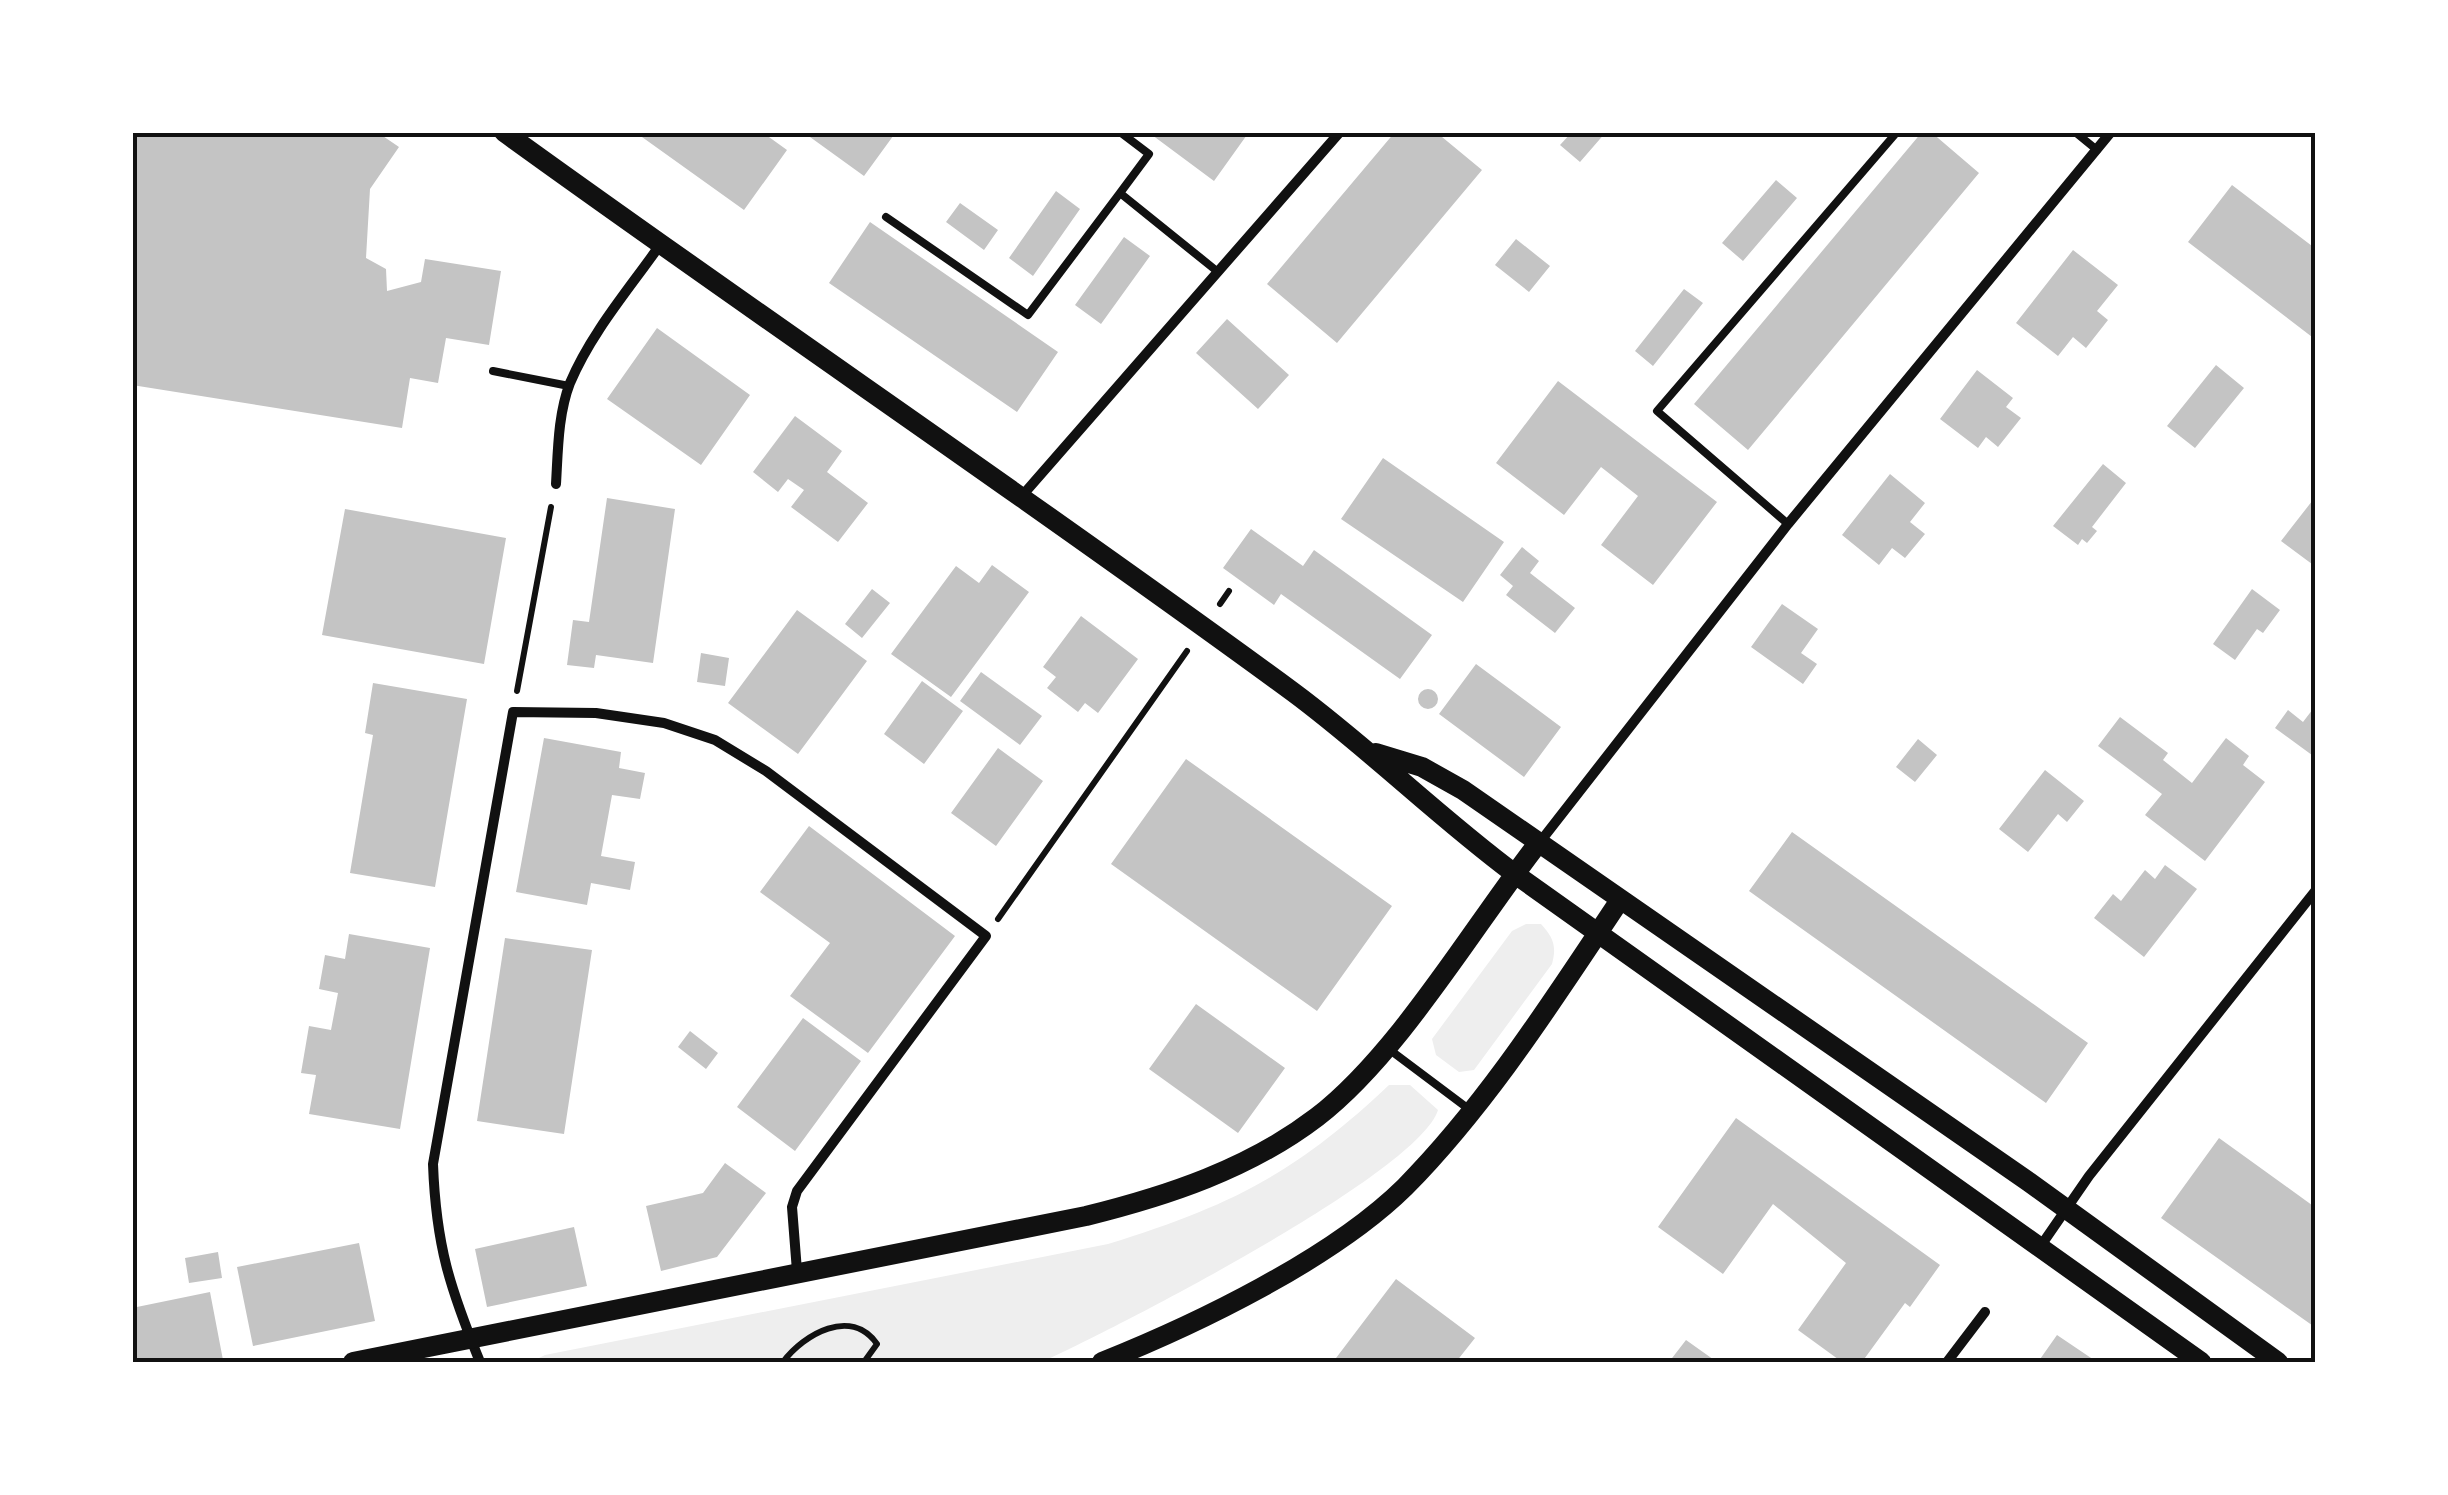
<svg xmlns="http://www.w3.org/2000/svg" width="2448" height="1495" font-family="Merriweather,serif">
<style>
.green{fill:#eee}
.building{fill:#c4c4c4}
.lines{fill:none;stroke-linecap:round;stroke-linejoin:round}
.path{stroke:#111;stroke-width:6}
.service{stroke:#111;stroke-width:8}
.minor{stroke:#111;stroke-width:10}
.secondary{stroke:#111;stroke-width:20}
.neatline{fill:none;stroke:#111;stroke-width:4}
</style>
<rect width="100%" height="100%" fill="#fff"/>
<path class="green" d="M1526,924h15c12,13 16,22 11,40l-78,106 -15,2 -23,-17 -4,-16 80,-108z
M1389,1085h21l28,25c-20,64 -326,220 -396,252h-511l14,-7 563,-111c122,-38 187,-70 281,-159z"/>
<path class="building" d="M132,132h245l22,15 -29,42 -4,69 20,11 1,22 34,-9 4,-23 76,12 -12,74 -43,-7 -8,45 -28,-5 -8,50 -270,-43z
M635,132h127l25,18 -43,60z
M813,132h83l-32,44 -54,-39z
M1148,132h101l-35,49z
M1395,132h41l46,38 -145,173 -70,-59z
M1572,132h34l-26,30 -20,-17z
M1922,132h9l48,41 -231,277 -54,-46z
M1776,180l21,18 -54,63 -21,-18z
M2232,185l84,64v91l-128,-98z
M1056,191l24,18 -47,67 -24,-18z
M960,203l38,27 -14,20 -38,-28z
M870,222l188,130 -41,60 -188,-129z
M1124,237l26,19 -49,68 -26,-19z
M1516,239l34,27 -21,26 -34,-27z
M2073,250l45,35 -21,26 11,9 -22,28 -13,-11 -15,19 -42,-33z
M1684,289l19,14 -50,63 -18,-15z
M1227,319l62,56 -31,34 -62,-56z
M657,328l93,67 -49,70 -94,-66z
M2216,365l28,23 -49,60 -28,-22z
M1977,370l36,28 -7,9 15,11 -23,29 -12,-10 -8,11 -38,-29z
M1558,381l159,121 -64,83 -52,-40 37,-49 -37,-29 -37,48 -68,-52z
M795,416l47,35 -15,21 41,31 -30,39 -47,-35 13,-17 -16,-11 -10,13 -25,-20z
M1383,458l121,84 -41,60 -122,-83z
M2103,464l23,19 -34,44 5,4 -10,12 -5,-4 -4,6 -25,-19z
M1890,474l35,29 -15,19 15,12 -20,24 -13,-10 -13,17 -37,-30z
M2316,496v71l-35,-26z
M607,498l68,11 -22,154 -57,-8 -2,13 -27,-3 6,-45 16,2z
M345,509l161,29 -22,126 -162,-29z
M1251,529l52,37 11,-16 118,85 -32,44 -119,-85 -7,11 -51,-37z
M1522,547l17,14 -9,12 45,35 -20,25 -49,-38 7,-9 -13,-11z
M992,565l37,27 -78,105 -60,-43 65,-88 23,17z
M872,589l18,14 -28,35 -17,-14z
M2252,589l28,21 -17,23 -6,-4 -22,31 -22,-16z
M1782,604l36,25 -17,24 16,11 -14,20 -52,-37z
M797,610l70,51 -69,93 -70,-51z
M1081,616l57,43 -40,54 -13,-10 -7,9 -31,-24 9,-11 -13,-10z
M701,653l28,5 -4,28 -28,-4z
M1476,664l85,63 -37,50 -85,-63z
M981,672l61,44 -22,29 -60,-44z
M922,681l41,30 -39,53 -40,-30z
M373,683l94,16 -32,188 -85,-14 23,-138 -8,-2z
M1418 699a10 10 0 1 1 20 0a10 10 0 1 1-20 0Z
M2316,705v53l-41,-30 13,-18 15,12z
M2120,717l48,36 -5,7 29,23 34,-45 23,18 -6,9 22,17 -60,79 -60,-46 17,-21 -64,-48z
M544,738l77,14 -2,16 26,5 -5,26 -28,-4 -11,61 34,6 -5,28 -39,-7 -4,22 -71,-13z
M1918,739l19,16 -22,27 -19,-15z
M998,748l45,33 -47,65 -45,-33z
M1186,759l206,147 -75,105 -206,-147z
M2045,770l39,31 -17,21 -9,-8 -30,38 -29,-23z
M809,826l146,110 -87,117 -78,-57 40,-53 -70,-51z
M1792,832l296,211 -42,60 -297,-212z
M2165,865l32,24 -53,68 -50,-39 19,-24 8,7 24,-31 10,9z
M349,934l81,14 -30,181 -91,-15 7,-39 -15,-2 8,-47 22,4 7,-37 -19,-4 6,-34 20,4z
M505,938l87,12 -28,184 -87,-13z
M1196,1004l89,64 -47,65 -89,-64z
M803,1018l58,43 -66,90 -58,-44z
M690,1031l28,22 -12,16 -28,-22z
M1736,1118l204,147 -30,42 -5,-4 -43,59h-20l-44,-32 48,-67 -73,-59 -50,70 -65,-47z
M2219,1138l97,70v120l-155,-110z
M725,1163l41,30 -49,64 -56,14 -15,-65 57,-13z
M574,1227l13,59 -100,21 -12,-58z
M359,1243l16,78 -122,25 -16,-79z
M218,1252l4,26 -33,5 -4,-25z
M1396,1279l79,59 -19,24h-123z
M210,1292l13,68 -91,2v-54z
M2057,1335l40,27h-59z
M1686,1340l31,22h-48z"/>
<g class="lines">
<path class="path" d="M1220,604l9,-13
M517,691l34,-184
M998,919l189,-268
M783,1362c21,-28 68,-55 94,-18l-13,18"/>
<path class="service" d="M2075,132l22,18
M1120,193l29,-39 -29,-22
M886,217l142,98 92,-122 98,79
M493,371l76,15
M1788,524l-131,-113 240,-279
M1390,1050l80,60"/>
<path class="minor" d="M556,484c2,-34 2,-70 14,-101 21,-50 59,-94 90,-138
M1021,497l319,-365
M1540,842l248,-318 323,-392
M2040,1247l49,-71 227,-286
M480,1362c-30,-74 -44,-116 -47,-198l80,-452 83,1 68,10 51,17 51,31 220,165 -189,255 -5,16 5,64
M1947,1362l38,-50"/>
<path class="secondary" d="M504,132c261,189 529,369 789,560 77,57 144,124 222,182l686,488
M1376,753l46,14 41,23 566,392 249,180
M353,1362l733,-146c81,-20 163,-47 231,-99 82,-63 157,-192 222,-275
M1102,1362c95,-38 230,-103 303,-175 83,-84 150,-190 215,-287"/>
</g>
<rect width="2448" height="1495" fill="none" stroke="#ffffff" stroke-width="270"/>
<rect x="135" y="135" width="2178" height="1225" class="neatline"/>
</svg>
